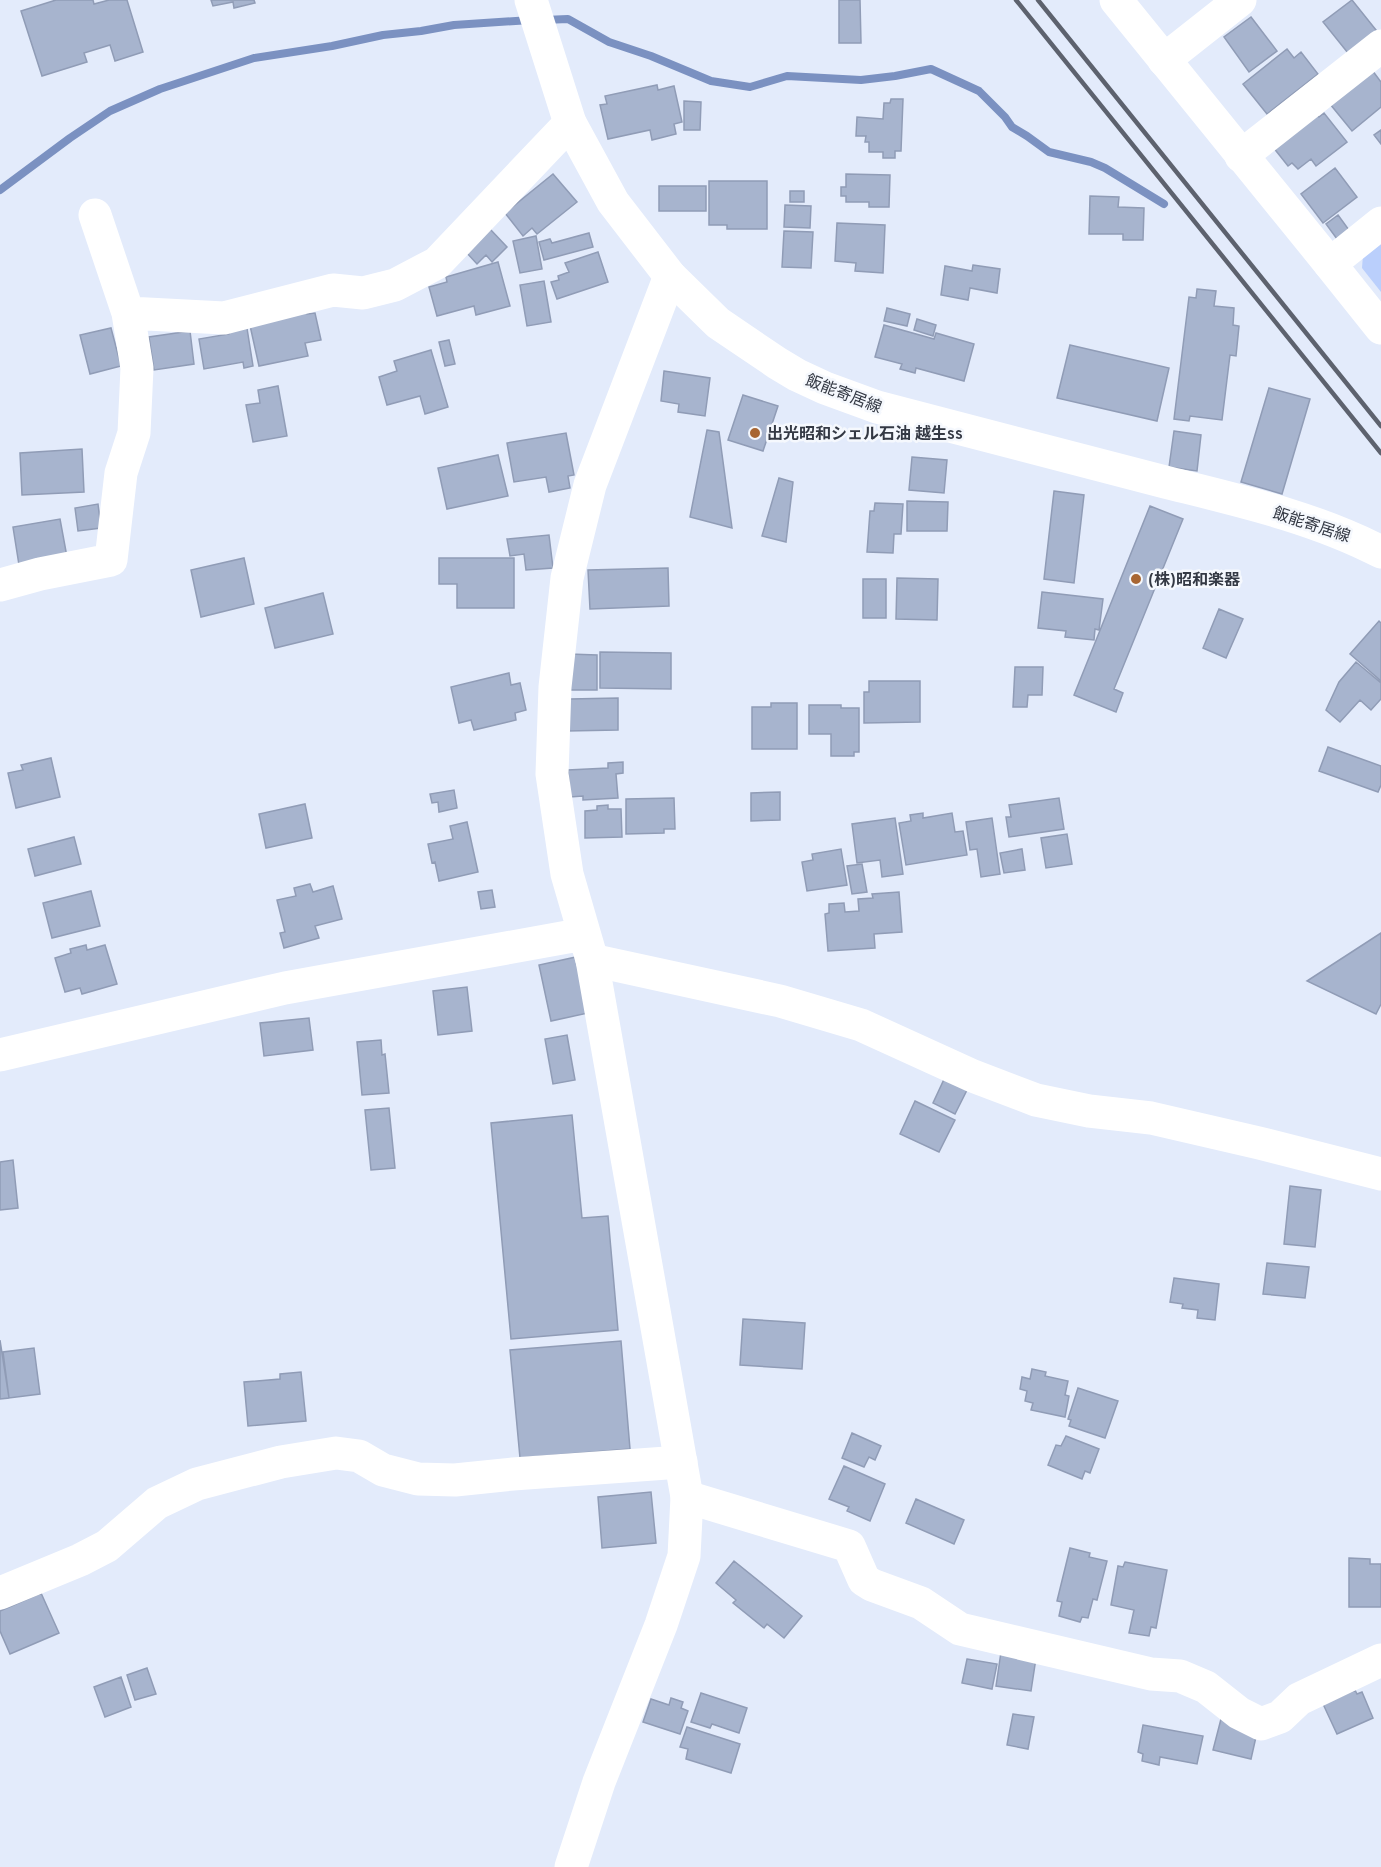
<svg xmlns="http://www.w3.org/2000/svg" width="1381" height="1867" font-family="Overpass,'Noto Sans JP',sans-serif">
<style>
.green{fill:#bacffc}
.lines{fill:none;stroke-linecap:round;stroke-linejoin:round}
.stream{stroke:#7b91c1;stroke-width:8}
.building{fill:#a7b4ce;stroke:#909cb6;stroke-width:1.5}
.minor{stroke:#fff;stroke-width:33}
.tertiary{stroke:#fff;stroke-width:33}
.primary{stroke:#fff;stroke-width:33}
.rail{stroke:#5d626e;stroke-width:4.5}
.poi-dot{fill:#a86633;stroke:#f5f8fd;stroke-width:2}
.labels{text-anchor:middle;stroke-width:5;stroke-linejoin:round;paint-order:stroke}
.street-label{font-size:16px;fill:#343944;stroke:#f5f8fd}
.poi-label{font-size:16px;font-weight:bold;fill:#343944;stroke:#f5f8fd;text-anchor:start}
</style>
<rect width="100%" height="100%" fill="#e3ebfb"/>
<path class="green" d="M1381,240v52l-19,-24 1,-13z"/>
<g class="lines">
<path class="stream" d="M544,20l24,-1 41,23 42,14 60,25 39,6 37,-11 74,4 34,-4 36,-7 48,22 26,26 7,10 15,9 22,16 42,10 14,6 59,36
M0,190l70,-52 40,-27 50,-22 94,-31 78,-12 51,-11 38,-4 33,-6 77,-5"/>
</g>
<path class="building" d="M56,0h37l1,4 15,-4h18l16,52 -28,9 -5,-16 -26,8 3,9 -45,14 -21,-65z
M211,0h43l1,3 -21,5 -1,-6 -20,4z
M839,0h21l1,43h-22z
M1352,0l28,35 -32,18 -25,-31z
M1251,17l26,34 -28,21 -25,-35z
M1287,49l7,9 7,-6 17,22 -51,40 -24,-30z
M1372,70l9,12v25l-29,24 -22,-27z
M657,85l1,5 16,-4 8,36 -8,2 2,10 -24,6 -2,-10 -42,9 -8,-34 7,-1 -2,-8z
M891,99h12l-2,52h-6v7h-12v-6h-14v-10h-4l1,-6h-10l1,-19 26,2 1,-16h6z
M684,101l17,1 -1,28h-16z
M1316,113l3,4 5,-4 23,29 -31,24 -5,-7 -13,10 -6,-6 -4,3 -15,-19z
M1381,130v14l-7,-9z
M1335,168l22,29 -34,26 -22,-29z
M553,174l24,28 -40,32 -5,-6 -9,8 -18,-23z
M846,174l44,1 -1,32h-20v-5h-23v-6h-5v-9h5z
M709,181h58v48h-40v-4h-18z
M659,186h47v25h-47z
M790,191h14v11h-14z
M1090,196l29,1 -1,10 26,1 -1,32h-20v-6h-34z
M785,205l26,1 -1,22 -26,-1z
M1338,215l11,15 -12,9 -11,-15z
M837,223l48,2 -2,48 -28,-2 1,-8 -21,-2z
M490,229l17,18 -15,15 -6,-7 -9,9 -11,-12z
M784,231l29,1 -2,36 -29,-1z
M589,233l4,14 -49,13 -5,-18 11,-3 2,4z
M536,236l6,33 -22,4 -7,-32z
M598,252l10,30 -51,17 -6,-17 8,-2 -1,-4 11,-4 -4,-9z
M498,262l12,44 -34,9 -2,-9 -37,10 -8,-29 18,-5 -1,-5z
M973,265l27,4 -3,24 -27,-5 -2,12 -27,-5 4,-29 27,5z
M544,281l7,41 -24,4 -7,-41z
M1197,289l19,2 -2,15 20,2 -1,17 6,1 -3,30 -6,-1 -8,65 -32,-4 -1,5 -15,-2 15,-122 7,1z
M887,308l23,6 -3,12 -23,-5z
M306,309l1,5 8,-1 6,27 -16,3 3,13 -49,10 -10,-45z
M917,319l19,6 -3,11 -19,-6z
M246,322l7,44 -9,2 -1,-6 -39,7 -5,-30 30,-5 -1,-8z
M884,325l50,14 2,-6 38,11 -10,37 -48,-13 -1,5 -15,-4 2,-5 -27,-7z
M111,328l10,38 -31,8 -10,-39z
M190,331l4,33 -40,6 -5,-33z
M449,340l6,24 -10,2 -6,-24z
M1070,345l99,23 -12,53 -100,-23z
M431,350l17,57 -23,7 -5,-18 -33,9 -8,-28 18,-6 -3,-10z
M664,371l46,7 -5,38 -27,-4 1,-8 -18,-3z
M278,386l9,50 -34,6 -7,-37 14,-2 -2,-13z
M1269,388l41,11 -28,95 -41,-12z
M743,395l35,11 -15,45 -35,-11z
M707,430l12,2 13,96 -42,-11z
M1174,431l27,4 -4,36 -28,-4z
M566,433l8,42 -6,1 2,12 -21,4 -3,-15 -32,5 -7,-39z
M82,449l2,43 -62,3 -2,-42z
M498,455l10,41 -61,13 -9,-41z
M912,457l35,3 -3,33 -35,-3z
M779,478l14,4 -7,60 -24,-6z
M1054,491l30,4 -10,88 -30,-4z
M907,501l41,1 -1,29h-40z
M875,503l28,1 -2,30h-7l-1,19 -26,-1 3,-41h4z
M98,504l3,24 -23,3 -3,-23z
M1150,506l33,13 -69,170 9,4 -7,19 -42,-17z
M60,519l7,38 -48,8 -6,-38z
M549,535l4,33 -27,2 -2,-16 -14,2 -3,-17z
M244,558l10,46 -53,13 -10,-47z
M439,558h75v50h-57v-24h-18z
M668,568l1,38 -79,3 -2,-39z
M897,578l41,1 -1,41 -41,-1z
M863,579h23v39h-23z
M1042,592l61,7 -4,31 -4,-1 -1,11 -29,-3 1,-6 -28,-3z
M323,593l10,41 -58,14 -10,-40z
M1219,609l24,10 -17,39 -23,-10z
M1379,621l2,2v58l-31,-27z
M600,652l71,1v36l-71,-1z
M569,654l28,1v35h-32z
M1356,662l25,21v16l-10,11 -11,-10 -20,22 -14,-12 13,-28z
M1015,667h28l-1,28h-14l-1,12h-14z
M509,673l2,12 9,-2 6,27 -11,3 1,7 -42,10 -3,-10 -12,3 -8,-36z
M869,681h51v41l-56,1v-31h5z
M618,698v32l-51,1 3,-32z
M771,703h26v46h-45v-42h19z
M809,705h32v3h18v44h-5v4h-23v-22h-22z
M1328,747l53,19v19l-3,7 -59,-21z
M51,758l9,39 -44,11 -8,-35 15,-3 -2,-5z
M623,762v11l-7,1 2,24 -35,2v-4l-13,1 -2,-27 40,-2v-5z
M454,790l3,18 -18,4 -1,-10 -6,1 -2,-9z
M780,792v28l-29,1v-28z
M674,798l1,31h-11v4l-38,1v-35z
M1059,798l5,31 -55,8 -3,-20h5l-2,-12z
M305,804l7,34 -46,10 -7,-34z
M608,805v4h13l1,28 -37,1v-27l12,-1v-4z
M923,813v5l29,-5 3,19 8,-1 4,24 -61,10 -7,-42 12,-2 -1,-6z
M895,818l8,56 -21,3 -2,-17 -23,3 -5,-39z
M992,818l8,56 -19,3 -4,-28 -7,1 -4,-28z
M467,822l11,50 -39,9 -4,-19 -3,1 -4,-19 25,-5 -3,-13z
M1067,834l5,30 -26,4 -5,-30z
M74,837l7,27 -46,12 -7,-27z
M841,849l6,36 -40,6 -5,-29 11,-2 -1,-6z
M1022,849l3,21 -21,3 -4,-20z
M862,864l5,28 -15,2 -5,-28z
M310,884l3,8 20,-6 9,33 -27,7 4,12 -35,10 -4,-15 5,-1 -8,-32 19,-4 -2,-8z
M492,890l3,17 -14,2 -3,-17z
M91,891l9,35 -48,12 -9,-35z
M899,892l3,40 -28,2 1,14 -47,3 -3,-37 4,-1v-9l15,-1 1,9 14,-1 -1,-12 15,-1 -1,-4z
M1381,933v71l-5,10 -69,-33z
M86,945l1,5 18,-5 12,39 -35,10 -2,-6 -15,4 -10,-34 16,-5 -1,-4z
M576,957l12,56 -37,8 -12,-56z
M467,987l5,44 -34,4 -5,-44z
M309,1018l4,32 -49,6 -4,-33z
M567,1035l8,45 -22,4 -8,-45z
M381,1040l1,15 3,-1 4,39 -27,2 -5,-53z
M946,1075l23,11 -14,28 -22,-11z
M915,1101l40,19 -16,32 -39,-18z
M389,1108l6,60 -24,2 -6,-60z
M572,1115l10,103 26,-2 10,114 -107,9 -20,-216z
M13,1160l5,48 -18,2v-48z
M1290,1186l31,4 -6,57 -31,-3z
M1267,1263l42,4 -4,31 -42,-4z
M1174,1278l45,6 -4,36 -18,-2 1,-8 -16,-2 1,-4 -13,-2z
M743,1319l62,4 -3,46 -62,-4z
M0,1340l9,58 -9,1z
M621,1341l9,108 -110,9 -10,-108z
M34,1348l6,46 -31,4 -6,-46z
M1032,1369l14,3 -1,4 23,5 -3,14 4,1 -4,21 -34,-7 2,-7 -8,-2 2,-10 -7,-2 2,-12 8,2z
M301,1372l5,49 -58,5 -4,-44 36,-3v-5z
M1078,1388l40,13 -13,37 -36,-12 2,-6 -3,-1z
M852,1433l29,13 -6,14 -6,-3 -5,10 -22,-9z
M1066,1436l33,13 -9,24 -5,-2 -3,8 -34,-14 8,-20 5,1z
M844,1466l41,18 -15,37 -23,-10 2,-4 -20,-8z
M651,1492l5,51 -54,5 -4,-51z
M916,1499l48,21 -10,24 -48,-21z
M1070,1548l20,5 -1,4 18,4 -10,39 -4,-1 -5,19 -6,-1 -2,5 -21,-6 3,-14 -5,-1z
M1349,1558l21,1v5h11v43h-32z
M734,1561l68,55 -18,22 -17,-14 -3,4 -31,-25 3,-3 -20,-17z
M1125,1562l42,8 -11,58 -5,-1 -2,9 -20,-3 5,-23 -23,-5 7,-39 5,1z
M41,1593l18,40 -49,21 -10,-23v-20z
M1001,1652l35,6 -5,33 -35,-5z
M967,1659l30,5 -5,25 -30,-6z
M147,1668l9,26 -21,6 -8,-25z
M121,1677l10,30 -26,10 -11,-30z
M1355,1690l2,4 5,-2 11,26 -36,16 -14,-30z
M701,1693l46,15 -8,25 -27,-9 -2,4 -19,-6z
M671,1698l12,4 -2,6 7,3 -8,23 -37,-12 8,-23 18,6z
M1013,1714l21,3 -6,32 -21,-4z
M1221,1719l37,9 -7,31 -38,-9z
M1143,1725l60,11 -6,28 -37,-7 -1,8 -17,-4 1,-7 -5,-2z
M687,1727l53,17 -9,29 -45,-14 2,-10 -8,-2z"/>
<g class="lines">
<path class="minor" d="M1164,60l76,-60
M1241,156l140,-110
M1330,264l51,-41
M128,313l96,5 109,-28 30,3 32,-8 42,-22 133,-140
M0,585l40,-11 71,-14 10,-87 13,-40 3,-65 -9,-55 -33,-98
M592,960l188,41 81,24 112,51 63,24 53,11 62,7 108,25 122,31
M687,1497l162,49 15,34 8,5 49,18 39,26 191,45 29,2 26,11 33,26 22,11 19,-7 19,-18 82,-39
M0,1593l80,-33 27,-14 50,-43 40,-19 84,-22 55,-9 23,3 24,14 35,9 37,1 58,-6 168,-12"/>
<path class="tertiary" d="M1116,0l214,264 51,64
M0,1055l285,-67 299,-54
M571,1867l28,-85 62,-157 23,-69 3,-59 -95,-537 -25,-86 -15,-100 3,-87 12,-109 23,-93 80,-209"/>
<path class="primary" d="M531,0l39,123 43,79 57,74 48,47 59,40 20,12 28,13 52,19c96,25 192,50 288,75 72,18 149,35 216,70"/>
<path class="rail" d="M1016,0l365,453
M1038,0l343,426"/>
</g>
<g class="poi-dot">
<circle cx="755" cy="433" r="6"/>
<circle cx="1136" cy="579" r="6"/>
</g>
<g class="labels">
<g class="street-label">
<text transform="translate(844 393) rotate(21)" y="6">飯能寄居線</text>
<text transform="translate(1312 524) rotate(18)" y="6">飯能寄居線</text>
</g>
<g class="poi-label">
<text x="767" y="439">出光昭和シェル石油 越生ss</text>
<text x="1148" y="585">(株)昭和楽器</text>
</g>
</g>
</svg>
